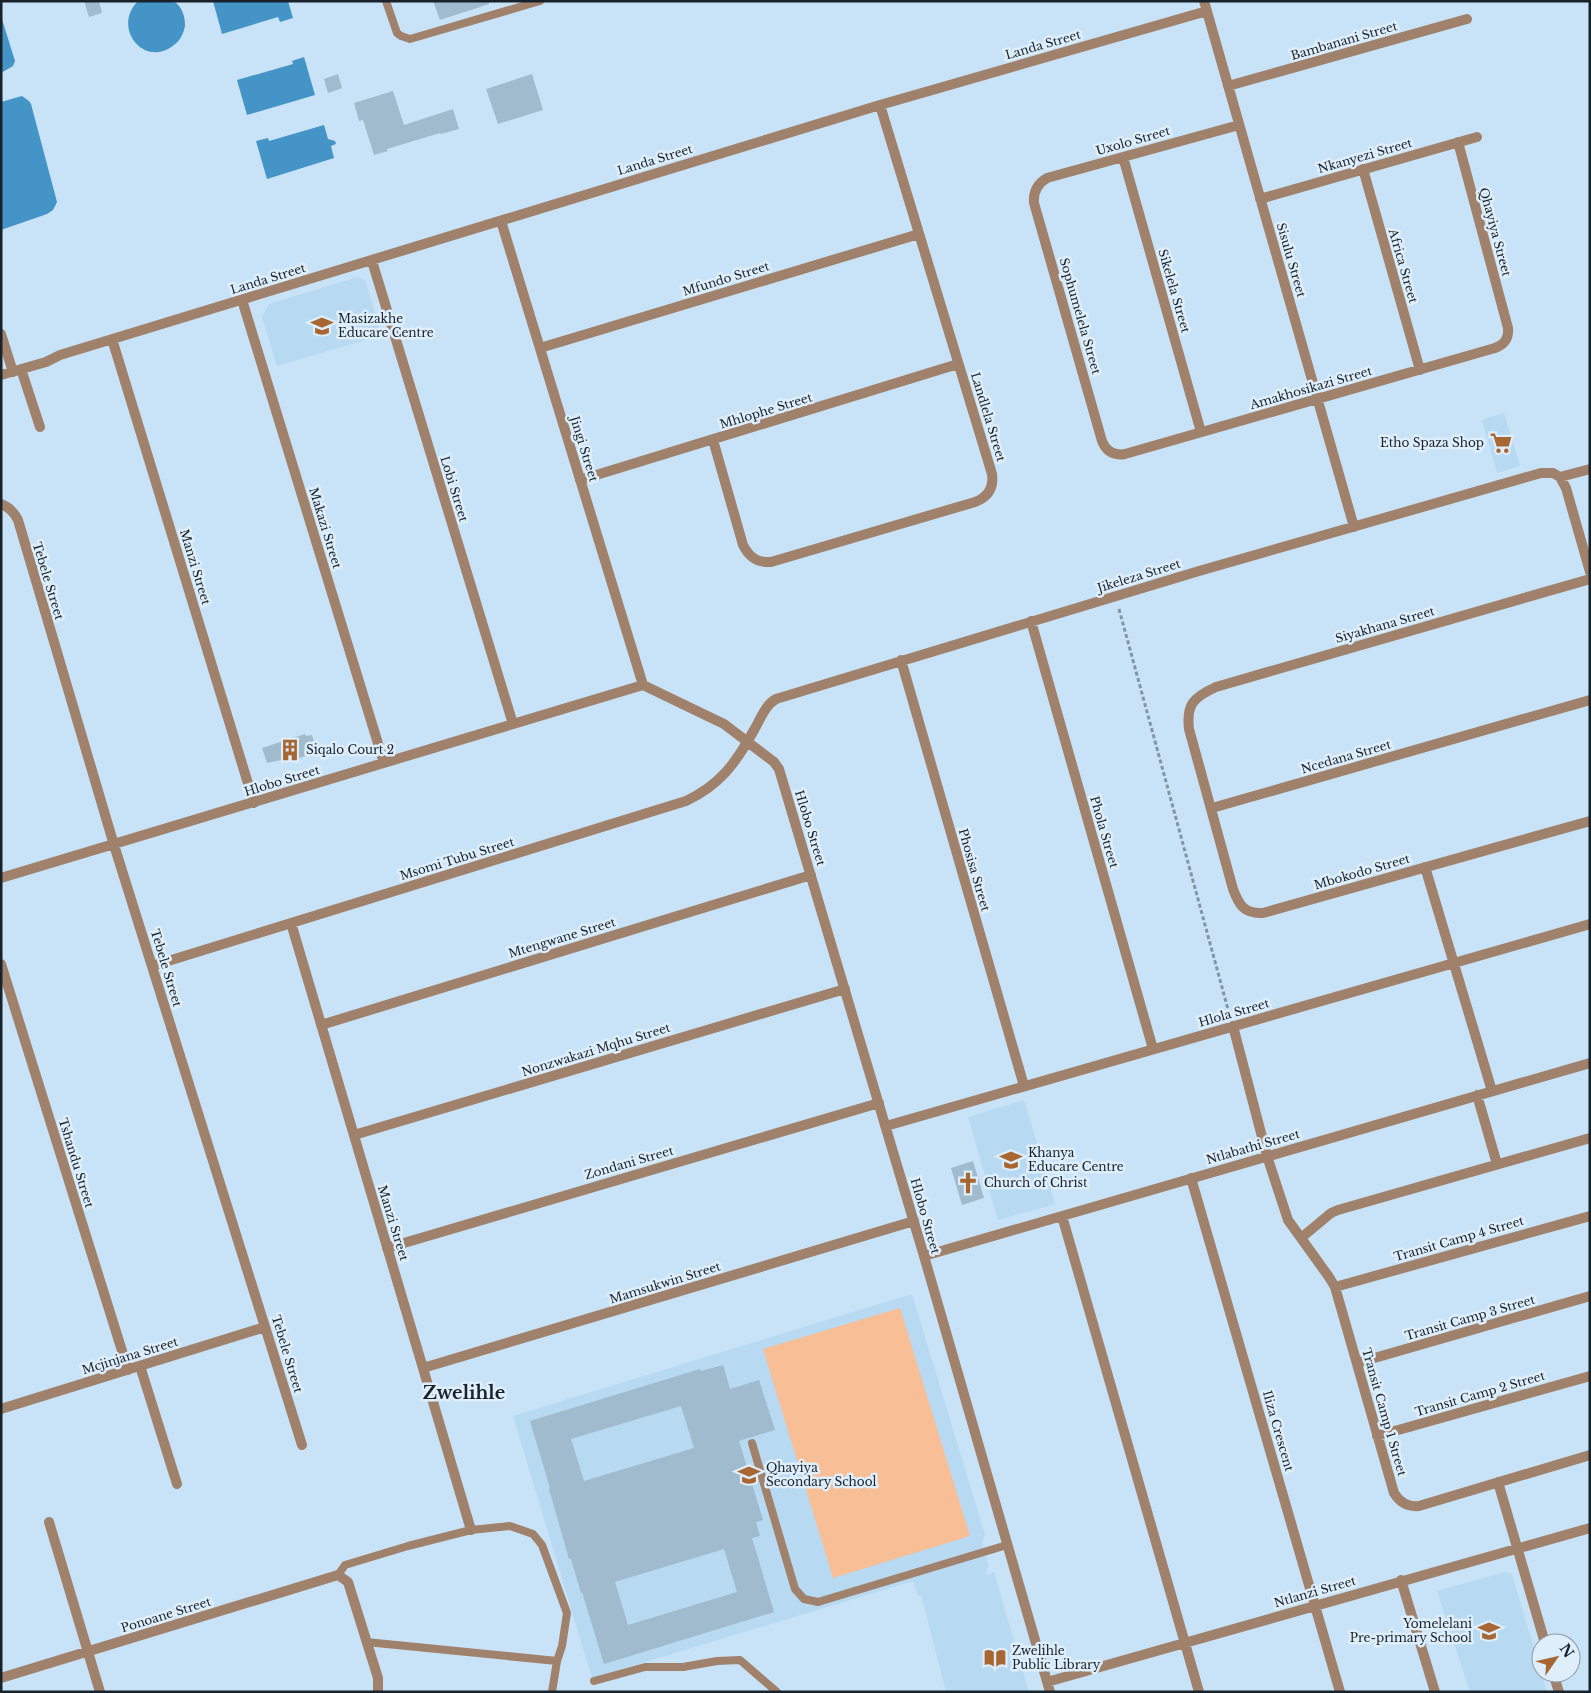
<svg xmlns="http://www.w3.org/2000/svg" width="1591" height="1693" font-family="'Libre Baskerville',serif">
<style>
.built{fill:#b7d9f2}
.green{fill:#f8be95}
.water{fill:#4494c8}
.building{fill:#a0bace;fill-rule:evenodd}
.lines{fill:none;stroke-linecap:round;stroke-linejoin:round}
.path{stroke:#8195a4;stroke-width:3;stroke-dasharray:4 2.5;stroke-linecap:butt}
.lane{stroke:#a0816b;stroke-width:8}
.street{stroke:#a0816b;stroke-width:10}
.labels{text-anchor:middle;stroke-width:5;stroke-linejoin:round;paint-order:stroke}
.street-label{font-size:12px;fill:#18222a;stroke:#deeefb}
.poi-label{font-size:12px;fill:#18222a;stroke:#deeefb;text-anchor:start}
.district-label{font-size:18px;font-weight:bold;fill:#18222a;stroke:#deeefb}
</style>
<rect width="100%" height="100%" fill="#c8e3f7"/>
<path class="built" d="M358,277l7,3 17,55 -105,31 -15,-49 7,-13z
M1504,413l16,53 -23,7 -15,-53z
M1024,1100l31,104 -57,16 -30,-103z
M912,1294l73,241 -3,7 7,24 -3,5 1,4 7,-3 35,120h-83l-25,-97 -3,1 -5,-15 -321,97 -79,-262z
M1505,1572l7,2 35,118h-77l-33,-101z"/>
<path class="green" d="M900,1308l70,228 -137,42 -70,-229z"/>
<path class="water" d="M138,1h36c8,6 11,15 11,24 -1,8 -5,16 -11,20 -29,24 -63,-17 -36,-44z
M213,1h75l5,17 -13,4 -2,-5 -56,17z
M1,16l14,45 -2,5 -12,7z
M304,57l11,38 -68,20 -10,-35 56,-16 -1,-3z
M22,96l7,5 2,3 26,98 -4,8 -6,4 -46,16v-128z
M324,125l4,14 7,2 1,3 -5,2 3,12 -67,21 -11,-38 12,-3 1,3z"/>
<path class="building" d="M84,1h15l3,12 -13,4z
M433,1h56v3l-49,16z
M338,74l4,14 -14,5 -4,-14z
M532,74l11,36 -45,14 -12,-35z
M393,91l11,34 49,-16 6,20 -18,5 -1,-1 -53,16 1,2 -14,4 -11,-35 -4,1 -5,-18z
M305,734l1,2 6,-1 5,17 -20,7 -1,-2 -29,6 -5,-15z
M973,1161l11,37 -22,7 -11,-37z
M723,1365l7,24 29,-9 16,50 -36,11 24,79 -7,2 4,14 -8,2 22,74 -170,52 -22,-72 -1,1 -10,-34h-2l-20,-70 1,-1 -20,-67 170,-52 1,2zM681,1406l13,42 -110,33 -13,-42zM724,1549l13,43 -109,33 -13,-43z"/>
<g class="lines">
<path class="path" d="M1119,609l110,404"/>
<path class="lane" d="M386,1l11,32 4,3 9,3 130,-38
M752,1443l43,146 9,10 14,3 189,-57
M338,1575l7,-10 63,-19 63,-16 39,-4 23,8 9,11 25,68 -5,33 -5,15 -5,31
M366,1642l191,19
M594,1681l51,-14h38l34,-6 23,-1 37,32"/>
<path class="street" d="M1204,1l150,526
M1228,86l239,-67
M1239,125l-192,53c-10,6 -14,14 -13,25l68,238c4,10 11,15 23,13l370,-106c10,-4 14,-10 13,-20l-50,-186
M1123,157l78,275
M1363,169l57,201
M1260,199l217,-62
M501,221l142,464
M372,261l141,463
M242,300l142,463
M1,334l12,38
M112,339l142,464
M540,348l379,-114
M21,369l19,58
M1,375l45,-13 14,-7 820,-250 327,-94
M713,440l30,105c6,12 14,18 28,17l204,-60c13,-5 19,-14 17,-28l-112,-369
M1560,477l6,11 24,84
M1560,477l30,-8
M580,480l378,-116
M1,504c8,3 13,8 17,16l96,325 188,600
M1590,579l-374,108c-22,10 -30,17 -27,42l44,160c6,16 11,25 30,24l327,-92
M1031,621l122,428
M901,660l123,426
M1212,808l378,-108
M1425,867l67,224
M1,878l642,-193 81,39 50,38 5,7 145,487 126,436
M291,923l180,607
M1,964l127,406
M152,966l534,-165c34,-16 50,-38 68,-71 6,-10 11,-25 22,-31l423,-128 342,-98h12l7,4
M321,1025l490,-150
M1233,1026l34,130 21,64 41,57 6,10 59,206c6,10 14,14 25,13l171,-51
M1477,1095l20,69
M886,1126l704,-202
M354,1135l491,-146
M1191,1178l149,514
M1062,1216l137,476
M1301,1238l30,-25 7,-3 252,-72
M387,1248l492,-145
M924,1256l666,-193
M1335,1287l255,-71
M1357,1363l233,-67
M140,1366l37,118
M423,1368l491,-147
M1,1409l264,-82
M1377,1436l213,-60
M1498,1482l47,161
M49,1522l51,170
M1401,1580l34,112
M1553,1673l6,19
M1,1678l337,-103 10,7 30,96v14
M1047,1682l543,-154"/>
</g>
<defs>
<g id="school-bare" transform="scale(1.725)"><path d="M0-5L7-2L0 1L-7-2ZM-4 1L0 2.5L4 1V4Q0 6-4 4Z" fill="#a86632" stroke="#deeefb" stroke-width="2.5" paint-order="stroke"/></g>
<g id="supermarket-bare" transform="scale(1.725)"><path d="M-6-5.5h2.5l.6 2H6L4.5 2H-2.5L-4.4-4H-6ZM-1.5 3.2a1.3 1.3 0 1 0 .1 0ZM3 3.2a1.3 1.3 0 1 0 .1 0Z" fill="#a86632" stroke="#deeefb" stroke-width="2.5" paint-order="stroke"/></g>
<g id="building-bare" transform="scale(1.725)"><path d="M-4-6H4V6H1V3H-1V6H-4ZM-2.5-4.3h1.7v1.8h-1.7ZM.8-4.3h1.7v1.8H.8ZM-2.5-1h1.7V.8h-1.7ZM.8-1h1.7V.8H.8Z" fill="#a86632" stroke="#deeefb" stroke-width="2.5" paint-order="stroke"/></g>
<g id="church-bare" transform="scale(1.725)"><path d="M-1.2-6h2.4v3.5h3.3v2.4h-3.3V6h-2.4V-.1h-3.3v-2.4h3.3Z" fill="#a86632" stroke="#deeefb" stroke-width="2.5" paint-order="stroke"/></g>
<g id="library-bare" transform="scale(1.725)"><path d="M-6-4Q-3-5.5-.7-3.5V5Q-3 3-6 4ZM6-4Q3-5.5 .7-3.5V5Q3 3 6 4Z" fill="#a86632" stroke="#deeefb" stroke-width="2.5" paint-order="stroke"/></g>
</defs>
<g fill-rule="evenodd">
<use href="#school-bare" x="322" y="326"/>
<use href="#supermarket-bare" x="1501" y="443"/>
<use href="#building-bare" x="290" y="750"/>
<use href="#school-bare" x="1011" y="1160"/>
<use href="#church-bare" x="968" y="1183"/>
<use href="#school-bare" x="749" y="1475"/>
<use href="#school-bare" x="1489" y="1631"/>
<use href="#library-bare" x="995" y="1658"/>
</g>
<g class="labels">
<g class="street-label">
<text transform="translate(1344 41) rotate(-16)" y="4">Bambanani Street</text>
<text transform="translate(1043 45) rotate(-16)" y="4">Landa Street</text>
<text transform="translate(1133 141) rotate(-16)" y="4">Uxolo Street</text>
<text transform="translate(1365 156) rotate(-16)" y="4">Nkanyezi Street</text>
<text transform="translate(655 160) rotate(-17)" y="4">Landa Street</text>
<text transform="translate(1495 232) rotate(75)" y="4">Qhayiya Street</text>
<text transform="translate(1291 260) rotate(74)" y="4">Sisulu Street</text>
<text transform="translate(1403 266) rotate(74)" y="4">Africa Street</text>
<text transform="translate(268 279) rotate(-17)" y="4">Landa Street</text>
<text transform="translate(726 279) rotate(-17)" y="4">Mfundo Street</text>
<text transform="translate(1174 291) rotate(74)" y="4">Sikelela Street</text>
<text transform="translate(1080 316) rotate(74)" y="4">Sophumelela Street</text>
<text transform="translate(1311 388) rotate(-16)" y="4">Amakhosikazi Street</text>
<text transform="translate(766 411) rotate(-17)" y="4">Mhlophe Street</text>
<text transform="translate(988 417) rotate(73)" y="4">Landlela Street</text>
<text transform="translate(584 449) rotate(73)" y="4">Jingi Street</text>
<text transform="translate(454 489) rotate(73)" y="4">Lobi Street</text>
<text transform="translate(325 528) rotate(73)" y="4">Makazi Street</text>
<text transform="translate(195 567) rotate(73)" y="4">Manzi Street</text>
<text transform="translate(1139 576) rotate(-17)" y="4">Jikeleza Street</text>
<text transform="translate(48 581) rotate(73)" y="4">Tebele Street</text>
<text transform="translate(1385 625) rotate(-16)" y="4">Siyakhana Street</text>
<text transform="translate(1346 757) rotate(-16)" y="4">Ncedana Street</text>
<text transform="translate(282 781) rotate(-17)" y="4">Hlobo Street</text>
<text transform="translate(810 828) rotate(73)" y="4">Hlobo Street</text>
<text transform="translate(1104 832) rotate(74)" y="4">Phola Street</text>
<text transform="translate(457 859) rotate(-17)" y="4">Msomi Tubu Street</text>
<text transform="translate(974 870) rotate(74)" y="4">Phosisa Street</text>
<text transform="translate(1362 872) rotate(-16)" y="4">Mbokodo Street</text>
<text transform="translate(562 938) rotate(-17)" y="4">Mtengwane Street</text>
<text transform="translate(166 968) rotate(73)" y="4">Tebele Street</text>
<text transform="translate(1234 1013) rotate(-16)" y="4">Hlola Street</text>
<text transform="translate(596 1050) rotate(-17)" y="4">Nonzwakazi Mqhu Street</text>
<text transform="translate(1253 1147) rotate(-16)" y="4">Ntlabathi Street</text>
<text transform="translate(76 1163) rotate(73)" y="4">Tshandu Street</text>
<text transform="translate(629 1163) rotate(-16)" y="4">Zondani Street</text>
<text transform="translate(925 1216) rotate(74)" y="4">Hlobo Street</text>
<text transform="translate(393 1223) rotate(73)" y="4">Manzi Street</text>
<text transform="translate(1459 1239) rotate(-16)" y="4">Transit Camp 4 Street</text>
<text transform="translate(665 1283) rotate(-17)" y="4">Mamsukwin Street</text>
<text transform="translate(1470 1318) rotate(-16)" y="4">Transit Camp 3 Street</text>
<text transform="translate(287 1354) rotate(73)" y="4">Tebele Street</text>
<text transform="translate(130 1356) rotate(-17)" y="4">Mcjinjana Street</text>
<text transform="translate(1480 1394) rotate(-16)" y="4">Transit Camp 2 Street</text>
<text transform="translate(1384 1412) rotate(74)" y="4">Transit Camp 1 Street</text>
<text transform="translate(1278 1431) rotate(74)" y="4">Iliza Crescent</text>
<text transform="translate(1315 1592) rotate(-16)" y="4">Ntlanzi Street</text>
<text transform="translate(166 1615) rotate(-17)" y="4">Ponoane Street</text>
</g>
<g class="poi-label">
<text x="338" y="323">Masizakhe<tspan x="338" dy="14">Educare Centre</tspan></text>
<text x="1484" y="447" text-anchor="end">Etho Spaza Shop</text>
<text x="306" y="754">Siqalo Court 2</text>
<text x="1028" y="1157">Khanya<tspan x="1028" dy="14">Educare Centre</tspan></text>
<text x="984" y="1187">Church of Christ</text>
<text x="766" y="1472">Qhayiya<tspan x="766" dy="14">Secondary School</tspan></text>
<text x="1472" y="1628" text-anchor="end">Yomelelani<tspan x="1472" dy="14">Pre-primary School</tspan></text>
<text x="1012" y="1655">Zwelihle<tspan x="1012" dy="14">Public Library</tspan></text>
</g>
<g class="district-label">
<text x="464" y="1399">Zwelihle</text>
</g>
</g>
<rect width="1591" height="1693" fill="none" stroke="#18222a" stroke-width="5"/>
<g transform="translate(1556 1658) rotate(56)"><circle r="24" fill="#deeefb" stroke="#8f9ca7"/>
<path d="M0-4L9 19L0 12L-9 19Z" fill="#a86632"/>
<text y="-8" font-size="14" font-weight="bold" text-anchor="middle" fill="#18222a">N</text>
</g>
</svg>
